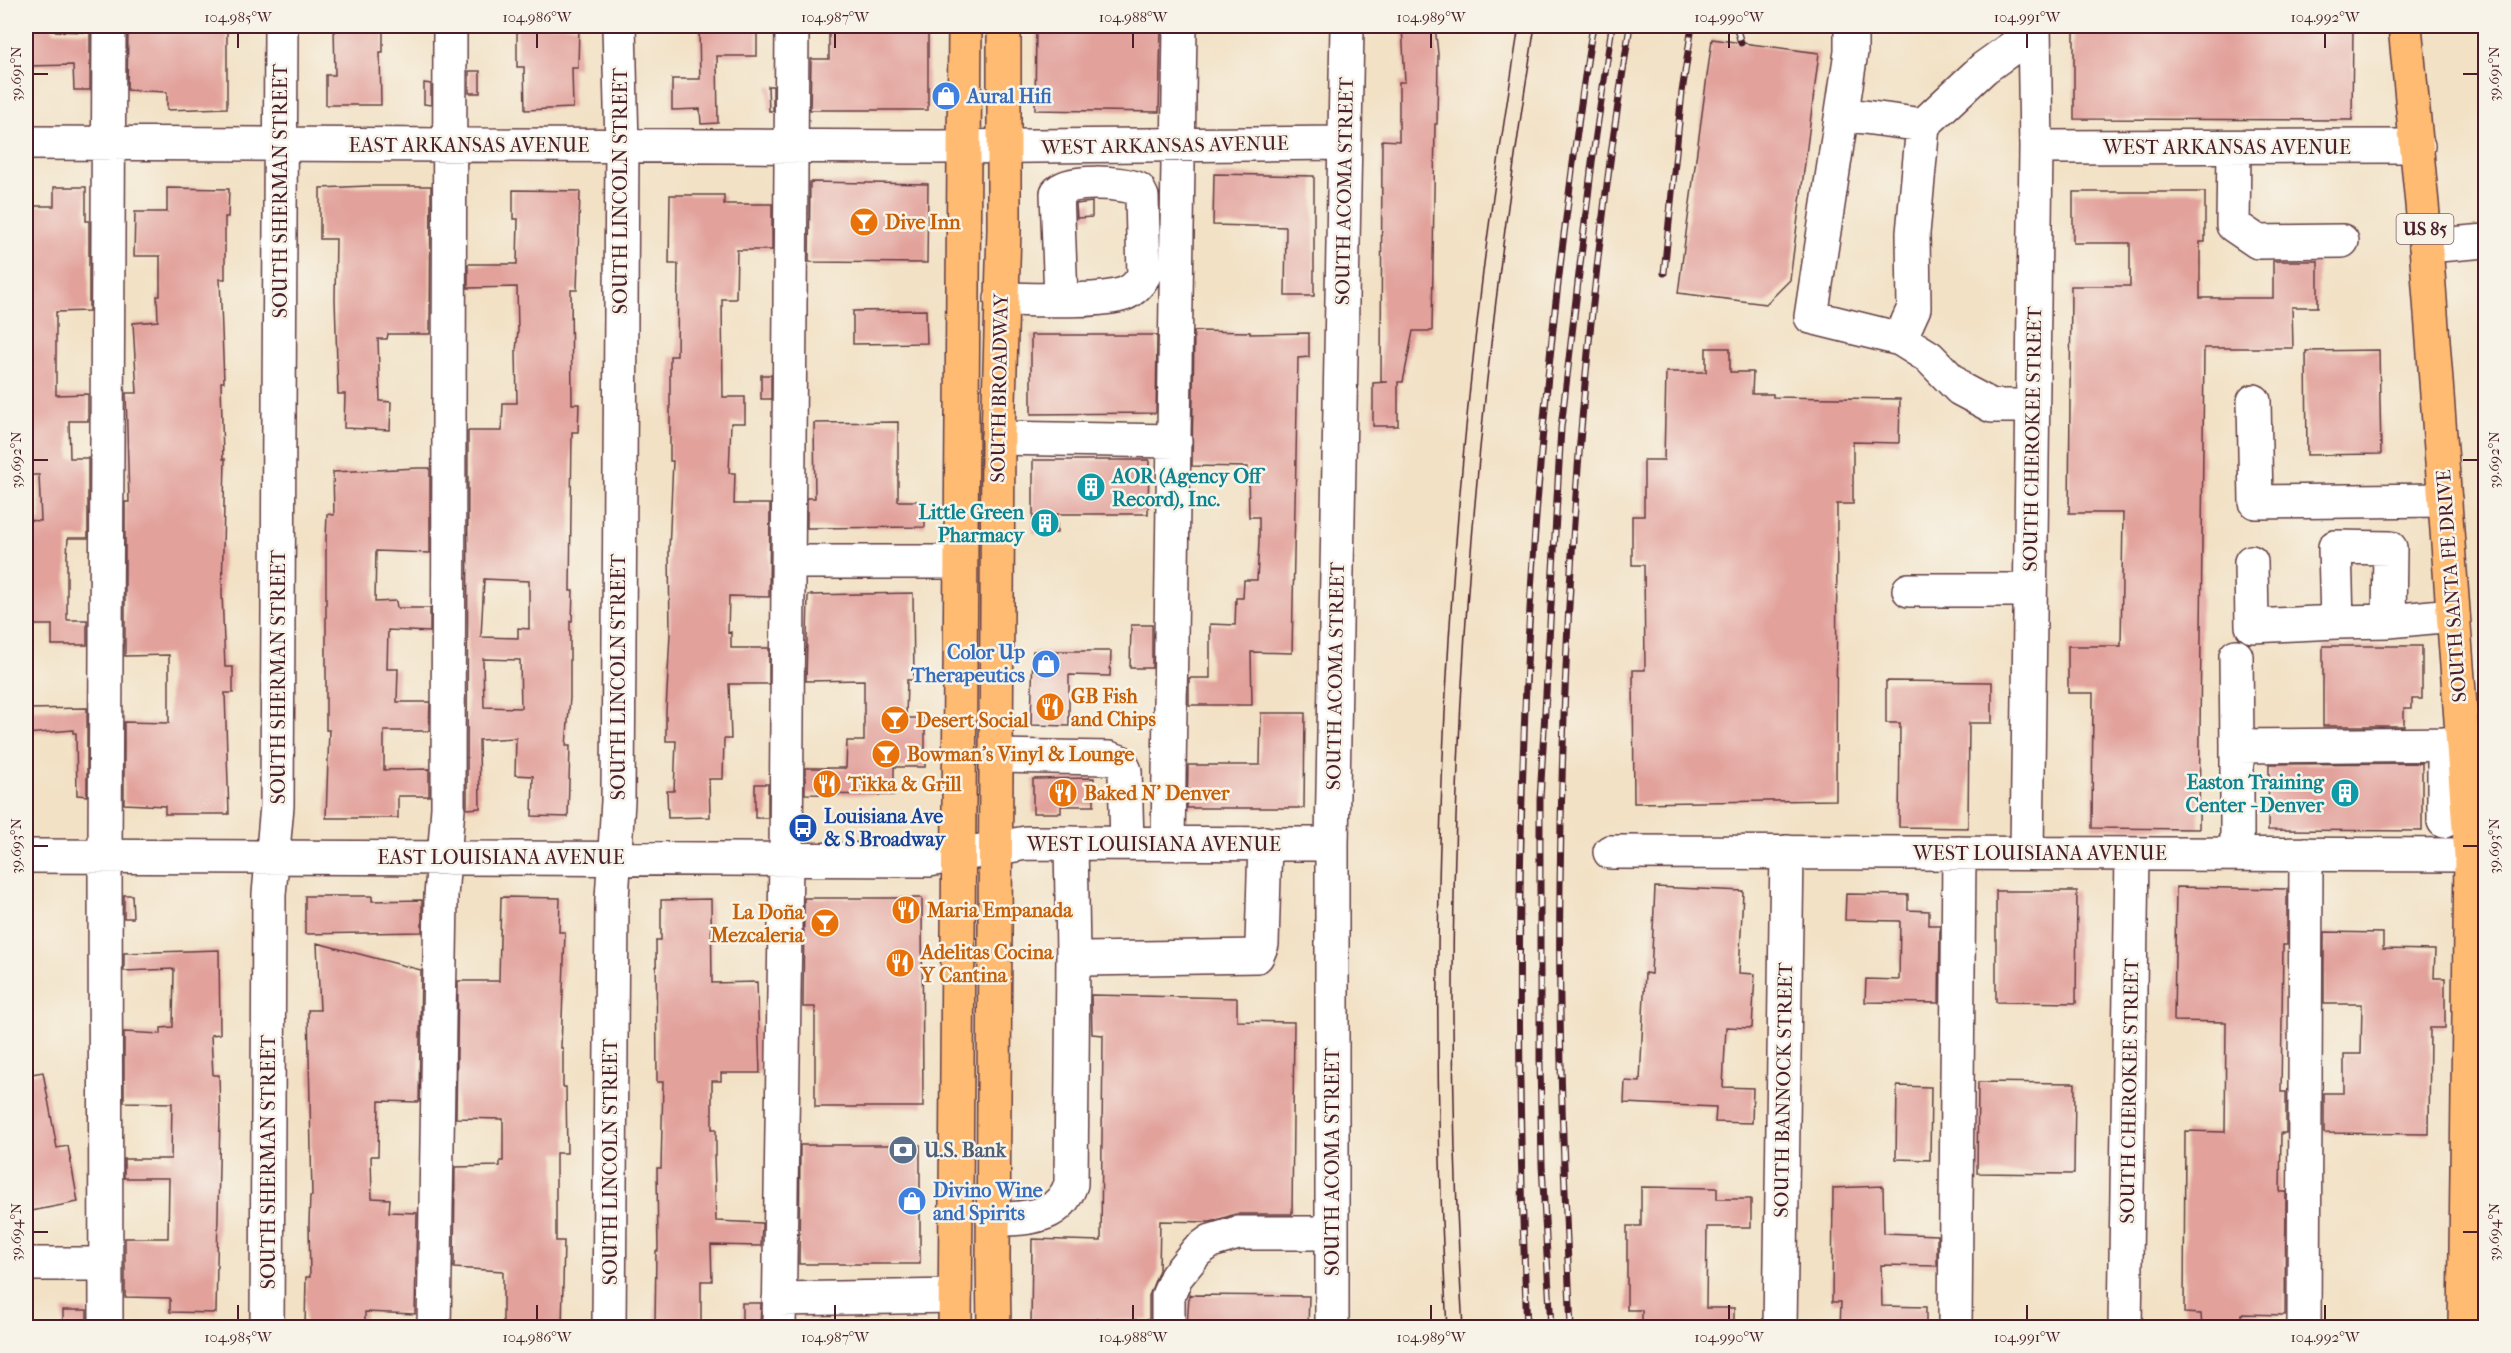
<svg xmlns="http://www.w3.org/2000/svg" width="2511" height="1353" font-family="'IM FELL French Canon',serif">
<style>
.building{fill:#e2a19b;fill-rule:evenodd}
.lines{fill:none;stroke-linecap:round;stroke-linejoin:round}
.minor-casing{stroke:#633c42;stroke-width:36}
.major-casing{stroke:#633c42;stroke-width:36}
.highway-casing{stroke:#633c42;stroke-width:36}
.minor{stroke:#fff;stroke-width:33}
.major{stroke:#febb71;stroke-width:33}
.highway{stroke:#febb71;stroke-width:33}
.tram{stroke:#4a1f2b;stroke-width:1.5}
.rail-casing{stroke:#4a1f2b;stroke-width:7}
.rail{stroke:#f7f3e8;stroke-width:4.5;stroke-dasharray:14;stroke-linecap:butt}
.ticks{fill:none;stroke:#4a1f2b;stroke-width:2}
.labels{text-anchor:middle;stroke-width:5;stroke-linejoin:round;paint-order:stroke}
.shield{fill:#f7f3e8;stroke:#7e5f64;stroke-width:1.5}
.shield-label{font-size:18px;font-weight:bold;fill:#4a1f2b}
.shop-label{font-size:20px;font-weight:bold;fill:#366cbe;stroke:#f7f3e8;text-anchor:start}
.street-label{font-size:20px;fill:#4a1f2b;stroke:#f7f3e8}
.food-label{font-size:20px;font-weight:bold;fill:#c56008;stroke:#f7f3e8;text-anchor:start}
.culture-label{font-size:20px;font-weight:bold;fill:#0d838f;stroke:#f7f3e8;text-anchor:end}
.transit-label{font-size:20px;font-weight:bold;fill:#164399;stroke:#f7f3e8;text-anchor:start}
.service-label{font-size:20px;font-weight:bold;fill:#4e5e75;stroke:#f7f3e8;text-anchor:start}
.neatline{fill:none;stroke:#4a1f2b;stroke-width:2}
.ticks-label{font-size:15px;text-anchor:middle;fill:#4a1f2b}
</style>
<rect width="100%" height="100%" fill="#f7f3e8"/>
<filter id="ink" filterUnits="userSpaceOnUse"><feTurbulence type="fractalNoise" baseFrequency=".0167" numOctaves="2"/><feDisplacementMap in="SourceGraphic" scale="12" xChannelSelector="R" yChannelSelector="G"/><feConvolveMatrix kernelMatrix="1 2 1 2 8 2 1 2 1" color-interpolation-filters="sRGB"/></filter>
<filter id="wash" filterUnits="userSpaceOnUse"><feTurbulence type="fractalNoise" baseFrequency=".008" numOctaves="4" result="noise"/><feDisplacementMap in="SourceGraphic" scale="24" xChannelSelector="R" yChannelSelector="G"/><feGaussianBlur stdDeviation="1.35" result="paint"/><feColorMatrix in="noise" values="0 0 0 0 0 0 0 0 0 0 0 0 0 0 0 0 0 1.4 0 .05"/><feComposite in="paint" operator="in"/></filter>
<g filter="url(#wash)">
<rect width="100%" height="100%" fill="#f2e1c5"/>
<g id="blocks">
<path class="building" d="M26,26h27v5l37,1v58h-16l-1,-25 -47,1z
M165,26h62v82l-60,2v-18l-40,-2 1,-59h37z
M334,26h49v26h-3l1,53h-55v-30h9z
M517,26h62l-1,42h-6l1,40 -48,2 -1,-43h-7z
M885,26h43v84h-118l1,-51h18v-30h56z
M1036,26h125l-2,86 -124,-2z
M1402,26h33l3,28 -1,70h-2l-3,207h-19l-10,51h-5v44h-25v-43l15,-1h-7l1,-242 17,1v-59h6z
M2074,26h279l-1,94 -278,-1z
M757,29v27h-40l1,67 -17,1 -1,-15 -28,1v-31h28l-1,-49z
M1712,39l107,14 -29,227 -24,24 -88,-11z
M469,71h11v22h-11z
M424,83l7,1v21l-7,-1z
M768,86h5v25h-4z
M1214,174l100,2v120h-29l1,-69 -73,-2z
M810,182l118,2 -1,79 -118,-1z
M368,186h63l-1,148h-42l-1,5h-9l2,62 11,1 -1,28 -46,-2 1,-34h-7l-3,-95 1,-60h-16v-51z
M54,187h32v34h3v90l-33,1v83l32,-1v27h-19l1,37h18v80h-20l-1,17v65h20v25h-35v-20h-26v-105l15,1 -2,-46h-13v-269h28z
M167,188l62,1 -1,28h-3v62h-5l4,103h-3l2,77h2l-3,134 3,74h8v26h-8l4,121h-64v-8l-41,-2v-82l45,1v-68l-44,1v-154h4l-3,-109h11l-4,-70 25,-2 -1,-25h3v-40h-26l1,-44h32z
M513,190l67,1 -3,99h-6l1,114h7l-1,28h-6l-2,159h3l-1,30h-2v77l-4,48h4l-2,71 -36,-1 1,-40 -18,-1 1,-37 -37,2 1,68 -13,1 1,-378h34l1,-28h14l-1,-52 2,-20 -1,-44 -49,1v-24h49l1,-45h-5zM484,579l45,2v48l-11,-1v10l-37,-1zM483,659l37,1 1,48 -37,-1z
M2073,192h132v50h-5v56h73v-37h45v46h-26l1,41h-89l-5,481 -107,-1 1,-135h-25v-47h53l2,-133h-54l2,-227h59v-43h-57z
M670,195h54v9h48v46h-35l-1,49h-14l1,98h22v26h-14l-2,50h6l-1,31h36l-1,93 -40,-1 -1,37 3,-1v16h38v36h-40l2,55h-7l-1,40h-14l1,38 -42,1 -1,-27h7l2,-50h-10v-30l4,-77 -1,-83 4,-90h-3v-105h7l1,-92h-9z
M1092,202v15l-15,1 -1,-14z
M926,310l1,33 -74,1v-33z
M1194,331l56,1v2l59,-1v24l-11,1 -6,295 -41,-1 1,53h-63v-27h21v-54l25,1 1,-27h7l1,-18h13l2,-38v-25h-10l-1,-50 -56,-1z
M1031,335h126l-1,78 -125,1z
M1706,348h24v24h23l-1,22h21v3l127,2 -1,44 -46,-1v62h-16l-1,296 -202,3 -1,-133h12l-1,-105h-12v-49h12v-56h20l2,-88h40z
M2379,350l2,104 -74,1 -1,-104z
M761,375h10v24h-10z
M898,422v79h27v26l-118,1v-30h8l-1,-75z
M1033,460h116l-1,54h-91v19h-24z
M418,468h12v85l-54,-2 -1,51 21,-1 1,7h33v24l-42,-2 -1,39h11l-1,33h33l-1,29h-45v39l45,-1v27h-31v22h-72l3,-88h-3v-191l1,-25 7,1 -1,-43z
M913,593l1,87h-7l-1,38h19v49h-31v28l-89,-1v-26h41l1,-27h17v-61l-58,1 2,-86z
M1131,625h21v43h-22z
M2323,646h99v53h-10v9h-8v18h-81z
M1033,651h78l-1,25 -41,-1v51l-38,-1z
M1886,681l106,1v41h-23l-1,105 -69,-1 1,-104h-14z
M87,708v88l-10,-1 -1,-62h-3v-3l-47,4v-25z
M1261,713h44l-1,95h-117l1,-43h72z
M2422,763v68l-154,-1 1,-66z
M1094,778v28h-33v7h-28v-34z
M755,784h13v34h-13z
M1655,887l88,4 -4,82 16,1 -3,54 -26,-1 -3,60 30,1 -1,35 -37,-1 1,-15 -92,-4 1,-22 15,1 5,-109 6,1z
M2176,887l111,2v56h-4l-2,147h5v41h-5l-1,59h6l-1,123 -44,-1v14h-39l-1,-14 -17,-1 1,-182 40,1 1,-110 -52,-1z
M1996,891h81l-1,112 -80,-1z
M1846,894l62,1v15l21,1v14h11l-1,78 -74,-1 1,-23 33,1 1,-59 -55,-1z
M124,895h8l1,23h-9z
M305,896h67v5l50,-1v32l-117,2z
M501,897l59,1 -1,34h6l-4,116h2v39h3l1,66h-11v88h8l-2,87h-59v-57l-49,-3 1,-101 45,-1v-5h3v-42l-47,-1 2,-137h41z
M804,898h118l1,209h-108v-100h-12z
M711,899l1,84 45,-1 3,91h-39v8h-9v48h4v27h-2l2,65 46,2 -1,23 -50,-1 1,36h-11v44h-46l1,-74h2l-1,-83h4l2,-86h-6l-1,-142h5v-40z
M2324,932l59,1v16l52,1 -1,28h11v50h-15l-1,106 -105,-1v-40h20v-39h17l1,-50h-38z
M317,943l104,27 -2,132 -40,-1 -1,55h-7l1,42 18,1 -1,13 28,1 -2,101 -50,-2v16h-60l1,-51h4l-1,-53 1,-28h2l-4,-186h12z
M219,950l1,84 -9,1 2,40h6l1,41 -4,197 -46,-1v-14l-45,-1v-59h43l1,-60h-45v-19h47l1,-56 -48,-1v-70l37,2v-6l12,-1 1,-58 -50,2v-18z
M1091,995l146,3v23l57,1 -2,192h-56l-26,8 -50,-1 -1,49 -10,26v24l-52,-1v9h-66l1,-89 69,2 2,-206 -11,-1z
M43,1072l14,76 11,-2 10,56 -52,10v-137z
M1978,1082l97,1 -1,91 -97,-1z
M1897,1086l34,1 -1,73 -34,-1z
M800,1145h120v119h-121z
M1883,1186l1,47 53,2v31l-56,-1 1,41 44,1v21h-86l1,-26h-9l1,-114z
M1641,1187l76,1v11h34v28h-44l-1,81h28v20h-92v-18h-15v-84h14z
M1189,1295l120,1 -1,32h-121z
M742,1303h19l-1,25h-18z
M63,1310h24v18h-24z"/>
</g>
</g>
<g filter="url(#ink)">
<use href="#blocks" fill-opacity="0" stroke="#633c42" stroke-width="1.5"/>
<g class="lines">
<g class="minor-casing">
<path id="minor" d="M1851,26v26l-40,265 89,22 29,18 31,32 32,17h41
M1842,114l81,11
M26,143l912,4 407,-4
M2036,147l382,-1
M2234,147l-1,78 25,17 84,-1
M2426,246l60,-5
M1001,299c32,0 95,4 123,-5 10,-4 15,-10 20,-19l-2,-78 -4,-8c-15,-7 -71,-10 -81,4l4,105
M1900,339l14,-31 -1,-75 10,-108 61,-57 50,-36
M2254,401l2,101 189,-2
M998,438l177,3
M788,562h171
M2251,562l1,64 85,-4
M1909,590h121
M2389,621l1,-73 -55,-1 2,75 52,-1 64,-6
M2236,656l1,90 225,-2
M2444,744v77
M2237,746v107
M996,756l113,2 12,4 4,9 2,72
M2464,758h22
M1071,843l2,111 13,5 171,-3 5,-12 3,-101
M1168,843l12,-817
M1610,852l861,3
M2027,853l9,-706 -2,-121
M26,856l903,4 97,-17 306,1
M993,1220c33,-3 65,1 78,-36l2,-230
M26,1264h80
M779,1299l176,-3
M106,1328l-1,-473 4,-829
M267,1328l2,-434 8,-88 4,-780
M434,1328l7,-432 7,-88 2,-782
M609,1328l3,-429 6,-98 4,-656 -3,-119
M779,1328l7,-469 6,-833
M1168,1328v-32l8,-19 21,-26 14,-10 27,-8h94
M1332,1328v-484l15,-818
M1780,1328l7,-476
M1955,1328l4,-475
M2125,1328l7,-474
M2304,1328l2,-474"/>
</g>
<g class="major-casing">
<path id="major" d="M955,1328l10,-1302
M994,1328l-1,-70 5,-820 6,-209v-203"/>
</g>
<g class="highway-casing">
<path id="highway" d="M2405,26l21,220 45,609 -6,473"/>
</g>
<use href="#minor" class="minor"/>
<use href="#major" class="major"/>
<use href="#highway" class="highway"/>
<path class="tram" d="M1447,1328c-20,-352 -7,-706 36,-1056 10,-82 23,-164 36,-246
M1463,1328c-27,-435 2,-874 72,-1302"/>
<g class="rail-casing">
<path id="rail" d="M1736,26l5,17
M1664,273l18,-181 10,-66
M1527,1328c-16,-366 -9,-731 37,-1094 9,-70 17,-140 29,-208
M1551,1328l-9,-163 -2,-104v-261l21,-372 31,-266 20,-136
M1571,1328c-7,-147 -13,-293 -11,-440 3,-288 24,-578 70,-862"/>
</g>
<use href="#rail" class="rail"/>
</g>
</g>
<path class="ticks" d="M238,33v15M537,33v15M835,33v15M1133,33v15M1431,33v15M1729,33v15M2027,33v15M2325,33v15M33,74h15M2463,74h15M33,460h15M2463,460h15M33,846h15M2463,846h15M33,1232h15M2463,1232h15M238,1305v15M537,1305v15M835,1305v15M1133,1305v15M1431,1305v15M1729,1305v15M2027,1305v15M2325,1305v15"/>
<defs>
<g id="shop-disc" transform="scale(1.5)"><circle r="9.5" fill="#3f7fe0" stroke="#f7f3e8"/><path d="M-5-2.5h2.3a2.7 3.5 0 0 1 5.4 0H5L5.5 6h-11ZM-1.5-2.5h3a1.5 2.3 0 0 0-3 0Z" fill="#fff"/></g>
<g id="bar-disc" transform="scale(1.5)"><circle r="9.5" fill="#e8710a" stroke="#f7f3e8"/><path d="M-6-5H6L.8 .8V4.5H3.5V6h-7V4.5H-.8V.8Z" fill="#fff"/></g>
<g id="building-disc" transform="scale(1.5)"><circle r="9.5" fill="#0f9aa8" stroke="#f7f3e8"/><path d="M-4-6H4V6H1V3H-1V6H-4ZM-2.5-4.3h1.7v1.8h-1.7ZM.8-4.3h1.7v1.8H.8ZM-2.5-1h1.7V.8h-1.7ZM.8-1h1.7V.8H.8Z" fill="#fff"/></g>
<g id="restaurant-disc" transform="scale(1.5)"><circle r="9.5" fill="#e8710a" stroke="#f7f3e8"/><path d="M-5-6h1v4h1v-4h1v4h1v-4h1v5L-1.5 .5V6h-2V.5L-5-1ZM5-6V6H3V1.5H1.5Q1.5-4 5-6Z" fill="#fff"/></g>
<g id="bus-disc" transform="scale(1.5)"><circle r="9.5" fill="#1a4fb4" stroke="#f7f3e8"/><path d="M-5-6H5V4H4V6H2V4H-2V6H-4V4H-5ZM-3.5-4V0h7V-4ZM-3.5 1.2v1.5H-2V1.2ZM2 1.2v1.5H3.5V1.2Z" fill="#fff"/></g>
<g id="bank-disc" transform="scale(1.5)"><circle r="9.5" fill="#5c6f8a" stroke="#f7f3e8"/><path d="M-6-4H6V4H-6ZM0-2.3a2.3 2.3 0 1 0 0 4.6a2.3 2.3 0 1 0 0-4.6Z" fill="#fff"/></g>
</defs>
<g fill-rule="evenodd">
<use href="#shop-disc" x="946" y="96"/>
<use href="#bar-disc" x="864" y="222"/>
<use href="#building-disc" x="1091" y="487"/>
<use href="#building-disc" x="1045" y="523"/>
<use href="#shop-disc" x="1046" y="664"/>
<use href="#restaurant-disc" x="1050" y="707"/>
<use href="#bar-disc" x="895" y="720"/>
<use href="#bar-disc" x="886" y="754"/>
<use href="#restaurant-disc" x="827" y="784"/>
<use href="#restaurant-disc" x="1063" y="793"/>
<use href="#building-disc" x="2345" y="793"/>
<use href="#bus-disc" x="803" y="828"/>
<use href="#restaurant-disc" x="906" y="910"/>
<use href="#bar-disc" x="825" y="923"/>
<use href="#restaurant-disc" x="900" y="963"/>
<use href="#bank-disc" x="903" y="1150"/>
<use href="#shop-disc" x="912" y="1201"/>
</g>
<g class="labels">
<rect class="shield" x="2396.5" y="214" width="57" height="30" rx="4.5"/>
<g class="shield-label">
<text x="2425" y="235">US 85</text>
</g>
<g class="shop-label">
<text x="967" y="103">Aural Hifi</text>
<text x="1025" y="659" text-anchor="end">Color Up<tspan x="1025" dy="23">Therapeutics</tspan></text>
<text x="933" y="1197">Divino Wine<tspan x="933" dy="23">and Spirits</tspan></text>
</g>
<g class="street-label">
<text x="469" y="152">EAST ARKANSAS AVENUE</text>
<text transform="translate(1165 145) rotate(-1)" y="7">WEST ARKANSAS AVENUE</text>
<text x="2227" y="154">WEST ARKANSAS AVENUE</text>
<text transform="translate(280 191) rotate(-90)" y="7">SOUTH SHERMAN STREET</text>
<text transform="translate(620 191) rotate(-90)" y="7">SOUTH LINCOLN STREET</text>
<text transform="translate(1344 191) rotate(-89)" y="7">SOUTH ACOMA STREET</text>
<text transform="translate(999 388) rotate(-89)" y="7">SOUTH BROADWAY</text>
<text transform="translate(2032 439) rotate(-89)" y="7">SOUTH CHEROKEE STREET</text>
<text transform="translate(2451 586) rotate(-94)" y="7">SOUTH SANTA FE DRIVE</text>
<text transform="translate(1335 676) rotate(-89)" y="7">SOUTH ACOMA STREET</text>
<text transform="translate(278 677) rotate(-90)" y="7">SOUTH SHERMAN STREET</text>
<text transform="translate(618 677) rotate(-90)" y="7">SOUTH LINCOLN STREET</text>
<text x="1154" y="851">WEST LOUISIANA AVENUE</text>
<text x="2040" y="860">WEST LOUISIANA AVENUE</text>
<text x="501" y="864">EAST LOUISIANA AVENUE</text>
<text transform="translate(1783 1090) rotate(-89)" y="7">SOUTH BANNOCK STREET</text>
<text transform="translate(2129 1091) rotate(-89)" y="7">SOUTH CHEROKEE STREET</text>
<text transform="translate(268 1162) rotate(-90)" y="7">SOUTH SHERMAN STREET</text>
<text transform="translate(610 1162) rotate(-90)" y="7">SOUTH LINCOLN STREET</text>
<text transform="translate(1332 1162) rotate(-90)" y="7">SOUTH ACOMA STREET</text>
</g>
<g class="food-label">
<text x="885" y="229">Dive Inn</text>
<text x="1071" y="703">GB Fish<tspan x="1071" dy="23">and Chips</tspan></text>
<text x="916" y="727">Desert Social</text>
<text x="907" y="761">Bowman’s Vinyl &amp; Lounge</text>
<text x="848" y="791">Tikka &amp; Grill</text>
<text x="1084" y="800">Baked N' Denver</text>
<text x="927" y="917">Maria Empanada</text>
<text x="804" y="919" text-anchor="end">La Doña<tspan x="804" dy="23">Mezcaleria</tspan></text>
<text x="921" y="959">Adelitas Cocina<tspan x="921" dy="23">Y Cantina</tspan></text>
</g>
<g class="culture-label">
<text x="1112" y="483" text-anchor="start">AOR (Agency Off<tspan x="1112" dy="23">Record), Inc.</tspan></text>
<text x="1024" y="519">Little Green<tspan x="1024" dy="23">Pharmacy</tspan></text>
<text x="2324" y="789">Easton Training<tspan x="2324" dy="23">Center - Denver</tspan></text>
</g>
<g class="transit-label">
<text x="824" y="823">Louisiana Ave<tspan x="824" dy="23">&amp; S Broadway</tspan></text>
</g>
<g class="service-label">
<text x="924" y="1157">U.S. Bank</text>
</g>
</g>
<rect width="2511" height="1353" fill="none" stroke="#f7f3e8" stroke-width="66"/>
<rect x="33" y="33" width="2445" height="1287" class="neatline"/>
<g class="ticks-label">
<text x="238" y="22">104.985°W</text>
<text x="537" y="22">104.986°W</text>
<text x="835" y="22">104.987°W</text>
<text x="1133" y="22">104.988°W</text>
<text x="1431" y="22">104.989°W</text>
<text x="1729" y="22">104.990°W</text>
<text x="2027" y="22">104.991°W</text>
<text x="2325" y="22">104.992°W</text>
<text transform="translate(2494 74) rotate(-90)" y="5">39.691°N</text>
<text transform="translate(16 74) rotate(-90)" y="5">39.691°N</text>
<text transform="translate(2494 460) rotate(-90)" y="5">39.692°N</text>
<text transform="translate(16 460) rotate(-90)" y="5">39.692°N</text>
<text transform="translate(2494 846) rotate(-90)" y="5">39.693°N</text>
<text transform="translate(16 846) rotate(-90)" y="5">39.693°N</text>
<text transform="translate(2494 1232) rotate(-90)" y="5">39.694°N</text>
<text transform="translate(16 1232) rotate(-90)" y="5">39.694°N</text>
<text x="238" y="1342">104.985°W</text>
<text x="537" y="1342">104.986°W</text>
<text x="835" y="1342">104.987°W</text>
<text x="1133" y="1342">104.988°W</text>
<text x="1431" y="1342">104.989°W</text>
<text x="1729" y="1342">104.990°W</text>
<text x="2027" y="1342">104.991°W</text>
<text x="2325" y="1342">104.992°W</text>
</g>
</svg>
